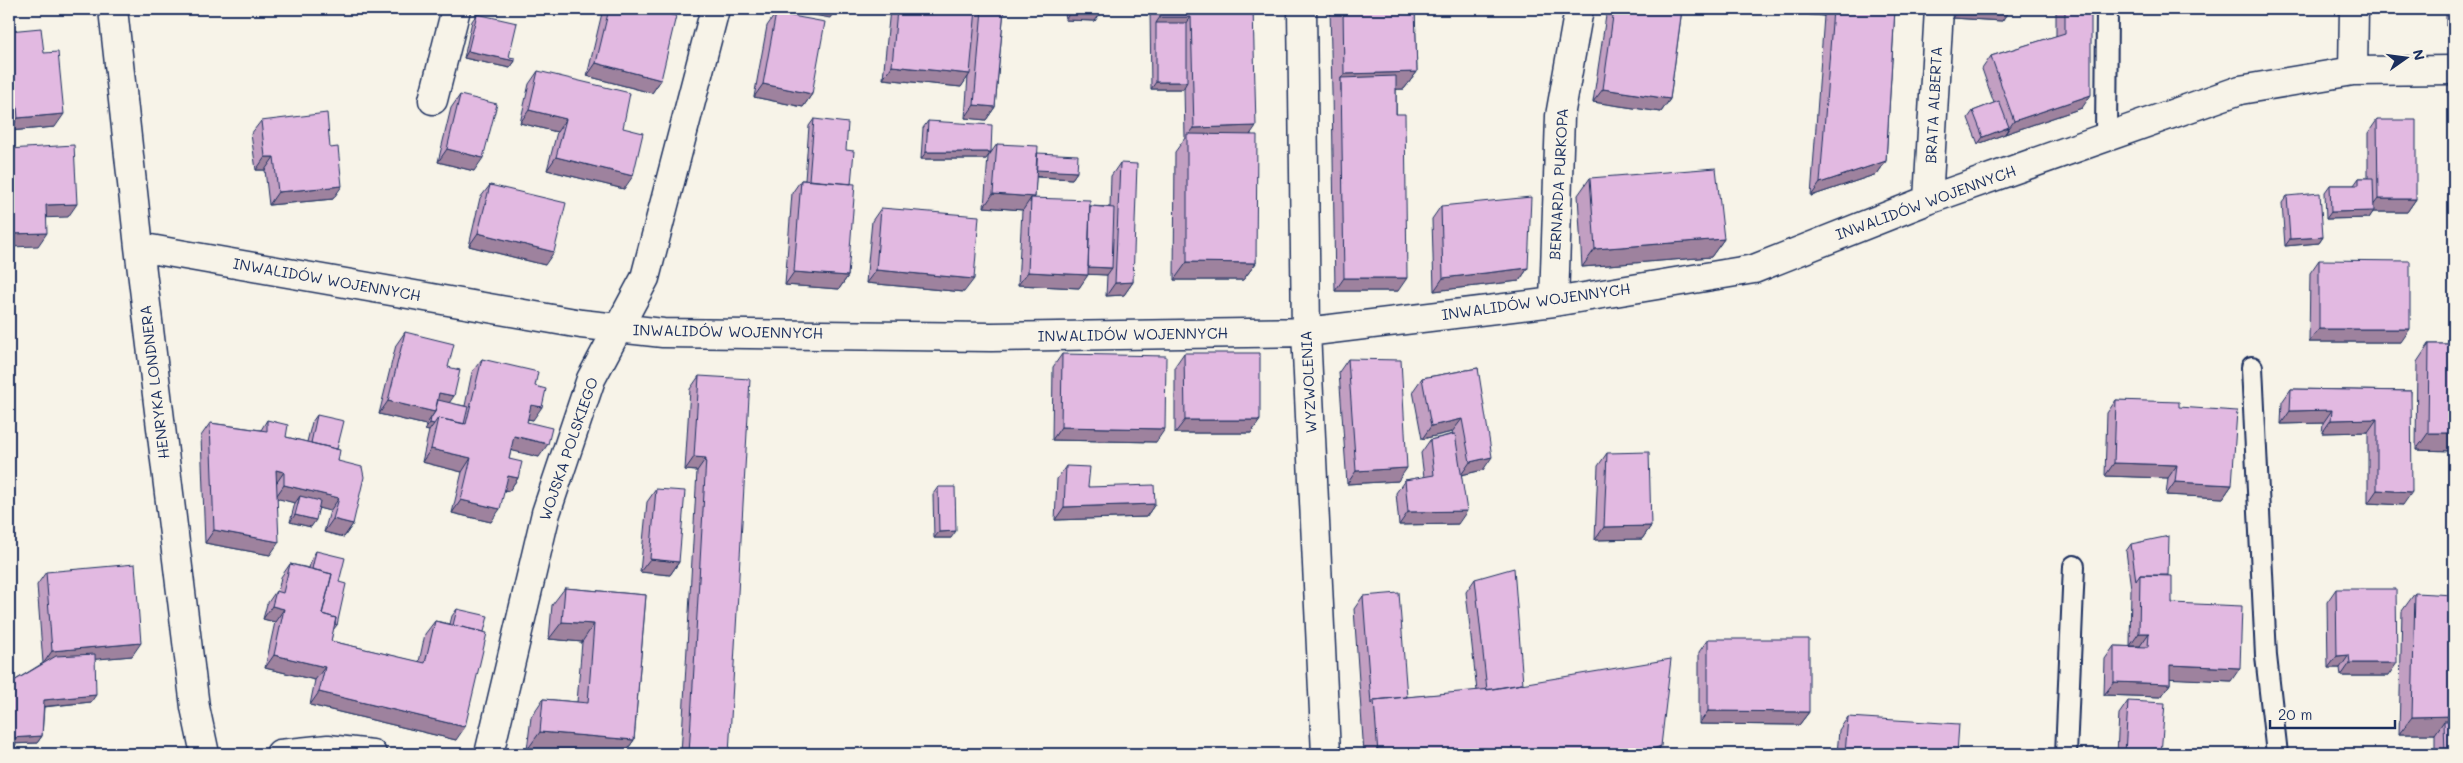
<svg xmlns="http://www.w3.org/2000/svg" width="2463" height="763" font-family="Mali,sans-serif">
<style>
.lines{fill:none;stroke-linecap:round;stroke-linejoin:round}
.service-casing{stroke:#1b2f5e;stroke-width:24}
.minor-casing{stroke:#1b2f5e;stroke-width:31}
.service{stroke:#f7f3e8;stroke-width:20}
.minor{stroke:#f7f3e8;stroke-width:28}
.wall{fill:#c29fc2;stroke:#1b2f5e}
.shaded-wall{fill:#9e829e;stroke:#1b2f5e}
.building{fill:#e2b9e1;stroke:#1b2f5e}
.labels{text-anchor:middle;stroke-width:4;stroke-linejoin:round;paint-order:stroke}
.street-label{font-size:15px;fill:#1b2f5e;stroke:#f7f3e8}
</style>
<rect width="100%" height="100%" fill="#f7f3e8"/>
<filter id="ink" filterUnits="userSpaceOnUse"><feTurbulence type="fractalNoise" baseFrequency=".02" numOctaves="2"/><feDisplacementMap in="SourceGraphic" scale="10" xChannelSelector="R" yChannelSelector="G"/><feConvolveMatrix kernelMatrix="1 2 1 2 8 2 1 2 1" color-interpolation-filters="sRGB"/></filter>
<g filter="url(#ink)">
<g class="lines">
<g class="service-casing">
<path id="service" d="M2106,137l1,-128
M2252,367l14,289 11,98
M2066,754l8,-188"/>
</g>
<g class="minor-casing">
<path id="minor" d="M113,9l26,238 56,460 10,47
M1302,9l4,323 20,422
M2353,71l1,-62
M433,100l23,-91
M1928,200l11,-191
M139,247l442,77 82,9 328,4 315,-5 248,-30 200,-33 174,-69 312,-110 113,-19 101,-1
M1554,302l6,-186 19,-107
M280,754l48,-5 44,5
M489,754l57,-241 45,-134 54,-101 70,-269"/>
</g>
<use href="#service" class="service"/>
<use href="#minor" class="minor"/>
</g>
<path class="wall" d="M606,9h40l15,71 -9,13 -65,-17 15,-63z
M890,9h114l-9,98 -9,13 -21,-2 3,-42 -7,11 -78,-8z
M1066,9h34l-5,12 -30,-1z
M1150,9h103l-2,126 5,128 -13,17h-69l1,-128 10,-14 -1,-51 -1,2h-32z
M1330,9h85l2,63 -13,17h-8l2,202h-63l-3,-200z
M1607,9h75l-12,90 -9,13 -68,-10z
M1772,9h123l-9,152 -9,13 -66,22 13,-180 -53,-5z
M1953,9h57l-8,12 -50,-3z
M2056,9h35l-9,99 -77,26 -27,10 -10,-26 5,-7 21,-8 -12,-34 9,-13 65,-20z
M2446,9h8v17h-8z
M776,13l36,81 -9,13 -49,-10 13,-71z
M477,14l32,43 6,4 -5,7 -46,-10 8,-37z
M9,31l35,22 11,74 -46,4z
M538,71l85,57 1,61 -77,-19 10,-38 -37,-9 9,-39z
M460,95l14,76 -36,-9 13,-54z
M814,119l32,31 5,34 -3,92 -9,13 -54,-4 7,-92 9,-13h4l4,-54z
M2377,120l39,79 -9,13h-34l-4,6 -43,1 -1,-27 5,-7h24l5,-7h9v-45z
M261,121l72,78 -64,6 -4,-35h-9l-5,-36z
M928,121l58,38h-65l2,-31z
M997,144l80,28 -5,7 -36,-2 -1,20 -2,1 57,8 20,1 1,-31 9,-13 13,119 -9,13 -18,1 1,-21 -19,-1 -9,14 -61,-3 4,-74 1,-1 -39,-3 4,-50z
M1590,178l134,61 -13,18 -129,10 -4,-72z
M490,185l55,80 -76,-19 11,-48z
M2287,196l36,41 -4,6 -34,3 -3,-43z
M1441,206l87,62 -9,13 -85,10 -2,-72z
M881,208l83,84 -98,-9 6,-62z
M2319,260l82,82h-92l1,-69z
M405,332l43,35 1,36 16,3 7,-34 10,-13 53,27 -2,34 -6,-1v3l12,35 -28,-7 -2,9 9,19 -9,13 -5,-1 -13,32 -39,-9 10,-41 -40,-10 7,-31 -4,-1 1,-5 -47,-11 17,-69z
M2429,344h25v107l-38,-1 1,-88z
M1184,353l76,67 -9,13h-76v-67z
M1062,354l94,88 -104,-2 1,-73z
M1348,359l50,122 -51,3 -8,-112z
M1478,368l5,102 -22,5 -3,49 -59,1 -3,-32 9,-13 19,-3 -3,-24 9,-13 23,-6 -1,-2 -30,7 -9,-48 9,-13z
M699,376l30,378h-48l16,-283 -12,-1 5,-81z
M2291,389l120,2 -8,114 -35,-2v-71l-46,1 1,-10 -42,1 1,-22z
M2116,400l63,7 53,78 -9,13 -57,-3 2,-17 -63,-2 2,-63z
M317,415l20,34 1,12 15,63 -9,13 -20,-5 6,-21 -11,-3 -8,19 -21,-5 5,-19 -18,-5 -7,57 -65,-12 -4,-107 9,-13 51,7 6,-10 19,17 21,5 5,-20z
M1607,453l44,73 -9,13 -47,1 3,-74z
M1066,466l22,21 67,17 -9,13 -91,3 2,-41z
M938,487l13,51h-17l-1,-44z
M656,489l23,73 -9,13 -30,-3 7,-70z
M2131,544l37,31 4,28 59,78 -61,-3v6l-9,13 -57,-2 1,-36 9,-13 26,1v-1h-10l1,-58 -5,-37z
M316,551l23,31 -2,43 -4,5 -2,11 88,21 6,-28 10,-13 15,3 2,-8 5,-7 -1,131 -146,-35 5,-25 -50,-12 10,-46 -12,-3 4,-15 9,-13 2,1 3,-15 9,-13 19,4 3,-10z
M46,572l86,84 -37,3 -4,43 -47,5 -2,29 -5,7 -28,1v-60l34,-21 -6,-78z
M1475,579l48,105 138,62 -3,5v3h-294l-10,-145 9,-13 44,101 70,-6 -11,-99z
M565,588l81,7 -12,145 -10,14h-46l-51,-4 4,-33 12,-18 34,3 5,-60 -33,-3 3,-34z
M2336,589l52,87h-47l-1,-8h-12l-1,-66z
M2415,593l39,161h-19v-20h-36l3,-123z
M1708,639l101,73 -10,13 -100,-1v-72z
M2128,701l33,53h-44l2,-40z
M1848,717l109,37h-120l2,-24z"/>
<path class="shaded-wall" d="M654,9h9l-2,2z
M780,9h56l-6,9z
M1773,9h56l-5,7 -53,-5z
M1959,9h51l-8,12 -50,-3z
M1070,13l30,1 -5,7 -30,-1z
M2454,14v12h-8z
M1160,17h31l-9,13 -26,-7z
M468,51l47,10 -5,7 -46,-10z
M596,63l65,17 -9,13 -65,-17z
M892,66l78,8 -9,13 -78,-8z
M1417,72l-13,17 -63,2v-13l3,-4z
M1156,82h31l-4,7h-32z
M763,84l49,10 -9,13 -49,-10z
M1603,89l67,10 -9,13 -68,-10z
M2091,95l-9,13 -77,26 9,-13z
M974,105l21,2 -9,13 -21,-2z
M17,106l-8,12v-11z
M529,110l37,9 -9,13 -37,-9z
M64,114l-9,13 -46,4 9,-13z
M1256,126l-9,13 -60,-2 7,-9z
M2009,127l-4,7 -27,10 5,-7z
M447,149l36,9 -9,13 -36,-9z
M926,152h65l-5,7h-65z
M265,157h9l-9,13h-9z
M556,157l77,19 -9,13 -77,-19z
M1886,161l-9,13 -66,22 9,-13z
M1033,169l44,3 -5,7 -44,-3z
M342,186l-9,13 -64,6 9,-13z
M993,194l42,3 -5,6 1,-5 -8,12 -39,-3z
M2378,199h38l-9,13h-34l-4,6 -43,1 5,-7 38,-1z
M77,204l-9,13 -31,1 9,-13z
M47,233l-9,13 -29,1v-13z
M478,233l76,19 -9,13 -76,-19z
M2323,237l-4,6 -34,3 5,-7z
M1724,239l-13,18 -129,10 13,-18z
M1187,262l69,1 -13,17h-69z
M1084,267l28,1 -5,7 -28,-1z
M1528,268l-9,13 -85,10 9,-13z
M876,270l98,9 -10,13 -98,-9z
M794,272l54,4 -9,13 -54,-4z
M1028,272l60,3 -9,13 -61,-3z
M1344,278h63l-9,13h-63z
M1133,282l-9,13 -18,1 9,-13z
M2319,329h91l-9,13h-92z
M439,393l15,3 -9,13 -11,-2z
M388,401l47,11 -9,13 -47,-11z
M531,405l11,2 -9,13 -11,-2z
M2332,410l-9,13 -42,1 9,-13z
M1462,419l-10,13 -30,7 9,-13z
M2377,419l-9,13 -46,1 9,-13z
M1185,420h75l-9,13h-76z
M430,423l4,1 -5,7 -4,-1z
M1061,427l104,2 -9,13 -104,-2z
M2428,433h26v18l-38,-1z
M514,436l34,8 -9,13 -34,-8z
M431,449l40,9 -9,14 -40,-10z
M694,457l12,1 -9,13 -12,-1z
M1492,457l-9,13 -22,5 9,-13z
M2114,463l63,2 -9,13 -63,-2z
M1407,468l-9,13 -51,3 9,-13z
M276,470l8,2 -9,13z
M508,476l10,2 -9,13 -10,-2z
M2175,482l57,3 -9,13 -57,-3z
M284,485l55,13 -9,13 -32,-8 2,-7 -5,7 -20,-5z
M2377,490l35,2 -9,13 -35,-2z
M461,500l39,9 -9,13 -39,-9z
M1155,504l-9,13 -91,3 9,-13z
M1467,511l-9,13 -59,1 9,-13z
M295,515l21,5 -5,7 -21,-5z
M333,519l20,5 -9,13 -20,-5z
M1651,526l-9,13 -47,1 9,-13z
M214,530l65,12 -9,13 -65,-12z
M956,531l-5,7h-17l5,-6z
M650,559l29,3 -9,13 -30,-3z
M272,606l12,3 -9,13 -12,-3z
M562,622l32,2 -12,18 -33,-3z
M2139,633h10l-9,13h-10z
M141,643l-9,13 -89,8 9,-13z
M274,655l51,12 -10,13 -50,-12z
M2349,655l-9,13h-12l9,-12z
M2350,663h47l-9,13h-47z
M2170,665l70,3 -9,13 -70,-3z
M2114,682l56,2 -9,13 -57,-2z
M319,692l146,35 -9,13 -146,-35z
M96,695l-5,7 -52,5 5,-7z
M1708,711l101,1 -10,13 -100,-1z
M2454,716v18l-10,-13 -9,13h-36l13,-17z
M540,732l94,8 -10,14h-46l-51,-4z
M42,736l-5,7 -28,1v-3l2,-3z
M1661,746l-5,8h-16z"/>
<path class="building" d="M609,9h37l30,7 -15,64 -65,-17z
M897,9h79l-6,65 -78,-8z
M982,9h22l-9,98 -21,-2z
M1070,9h30v5l-30,-1z
M1160,9h93l3,117 -62,2 -3,-111h-31z
M1343,9h72l2,63 -73,2z
M1614,9h68l-12,90 -67,-10z
M1833,9h62l-9,152 -66,22z
M2065,9h26v86l-77,26 -23,-65 74,-23z
M776,13l49,9 -13,72 -49,-10z
M477,14l40,9 -8,34 6,1v3l-47,-10z
M1156,23h31v59h-31z
M41,28l3,25 14,-1 6,62 -46,4 -1,-12 -8,1v-76z
M538,71l92,22 -7,35 20,5 -10,43 -77,-19 10,-38 -37,-9z
M1396,76v38h9l2,164h-63l-3,-200z
M460,95l37,9 -14,54 -36,-9z
M1999,101l10,26 -26,10 -10,-26z
M327,113l3,35 8,-1 4,39 -64,6 -4,-35h-9l-4,-36z
M814,119l34,4 -2,27 8,1 -3,33 -42,-4z
M2377,120h39v79h-38z
M928,121l64,4 -1,27h-65z
M1187,134l70,1 -1,128 -69,-1z
M997,144l41,2 -3,51 -42,-3z
M74,145l3,59 -31,1 1,28 -38,1v-85z
M1037,153l41,2 -1,17 -41,-2z
M1120,163l17,1 -4,118 -18,1z
M1716,168l8,71 -129,10 -5,-71z
M2359,178h14l1,33 -43,1 -1,-27h29z
M801,180l54,4 -7,92 -54,-4z
M490,185l76,18 -12,49 -76,-19z
M2320,193l3,44 -33,2 -3,-43z
M1531,197l-3,71 -85,10 -2,-72z
M1031,198l59,2 -2,75 -60,-3z
M1090,206l24,2 -2,60 -24,-1z
M881,208l98,8 -5,63 -98,-9z
M2319,260l91,1v68h-91z
M405,332l49,12 -6,23 12,3 -6,26 -15,-3 -4,19 -47,-11z
M2429,344h25v89h-26z
M1184,353h76v67h-75z
M1062,354l104,2 -1,73 -104,-2z
M482,359l56,13 -3,14 11,3 -4,18 -11,-2 -4,17 25,6 -4,16 -34,-8 -5,23 13,3 -4,16 -10,-2 -8,33 -39,-9 10,-42 -40,-9 7,-31 28,6z
M1348,359l53,1 6,108 -51,3z
M1478,368l14,89 -22,5 -8,-43 -31,7 -9,-48z
M699,376l51,3 -21,375h-40l17,-296 -12,-1z
M2291,389l120,2 1,101 -35,-2v-71l-46,1 1,-10 -42,1z
M438,400l30,7 -4,17 -26,-6 -4,6 -4,-1 1,-5 4,-6z
M2116,400l63,2v5l58,4 -5,74 -57,-3 2,-17 -63,-2z
M317,415l27,6 -7,28 -26,-6z
M267,420l21,5 -2,12 54,13 -2,11 24,6 2,10 -11,47 -20,-5 6,-21 -55,-13v-13l-8,-2 3,72 -65,-12 -4,-107 57,8z
M1455,434l12,77 -59,1 -3,-32 29,-5 -4,-35z
M1649,452l2,74 -47,1 3,-74z
M1066,466l24,1 -2,20 66,-2 1,19 -91,3z
M938,487h17l1,44 -17,1z
M656,489l29,2 -6,71 -29,-3z
M300,496l20,5 -4,19 -21,-5z
M2169,536l-1,39h-28l-4,6 -5,-37z
M316,551l29,7 -6,24 7,2 -9,41 -2,-1 1,-6 -14,-4 10,-40 -20,-5z
M135,564l6,79 -89,8 -6,-79z
M290,564l42,10 -10,40 14,4 -5,23 94,22 10,-42 52,12 -22,94 -146,-35 6,-25 -51,-12 10,-46 -12,-3 4,-15 7,2z
M1514,568l9,116 -36,6 -12,-111z
M2140,575l32,1v27l70,3 -2,62 -70,-3v19l-56,-2v-36l34,1 1,-14h-10z
M565,588l81,7 -12,145 -94,-8 3,-33 45,4 6,-79 -32,-2z
M2336,589h60l1,74h-47l-1,-8 -12,1z
M1399,593l8,104 -33,3 -3,4 -8,-108z
M2415,593l39,2v121l-42,1z
M457,609l31,7 -4,16 -31,-7z
M1708,639h101v73l-101,-1z
M95,654l1,41 -52,5 -2,36 -31,2 -2,-11v-43l47,-28z
M1671,659l-10,87 -21,8h-262l-4,-54 117,-11z
M2128,701l37,2 -4,51h-36z
M1848,717l111,7 -2,30h-112z
M2444,721h10v33h-9z
M1658,751v3h-9z"/>
</g>
<g class="labels">
<g class="street-label">
<text transform="translate(1934 105) rotate(-87)" y="5">BRATA ALBERTA</text>
<text transform="translate(1559 184) rotate(-87)" y="5">BERNARDA PURKOPA</text>
<text transform="translate(1926 203) rotate(-20)" y="5">INWALIDÓW WOJENNYCH</text>
<text transform="translate(327 280) rotate(10)" y="5">INWALIDÓW WOJENNYCH</text>
<text transform="translate(1536 302) rotate(-8)" y="5">INWALIDÓW WOJENNYCH</text>
<text transform="translate(728 332) rotate(1)" y="5">INWALIDÓW WOJENNYCH</text>
<text transform="translate(1133 335) rotate(-1)" y="5">INWALIDÓW WOJENNYCH</text>
<text transform="translate(155 382) rotate(-97)" y="5">HENRYKA LONDNERA</text>
<text transform="translate(1309 382) rotate(-93)" y="5">WYZWOLENIA</text>
<text transform="translate(569 449) rotate(-71)" y="5">WOJSKA POLSKIEGO</text>
</g>
</g>
<rect width="2463" height="763" fill="none" stroke="#f7f3e8" stroke-width="30"/>
<rect x="15" y="15" width="2433" height="733" fill="none" stroke="#1b2f5e" stroke-width="2" filter="url(#ink)"/>
<g transform="translate(2406 58) rotate(76)" stroke="#f7f3e8" stroke-width="4" paint-order="stroke">
<path d="M0-4L9 19L0 12L-9 19Z" fill="#1b2f5e"/>
<text y="-8" font-size="14" font-weight="bold" text-anchor="middle" fill="#1b2f5e">N</text>
</g>
<path d="M2270 720v8h125v-8" fill="none" stroke="#1b2f5e" stroke-width="2.5"/>
<text x="2278" y="720" font-size="15" fill="#1b2f5e" stroke="#f7f3e8" stroke-width="4" paint-order="stroke">20 m</text>
</svg>
